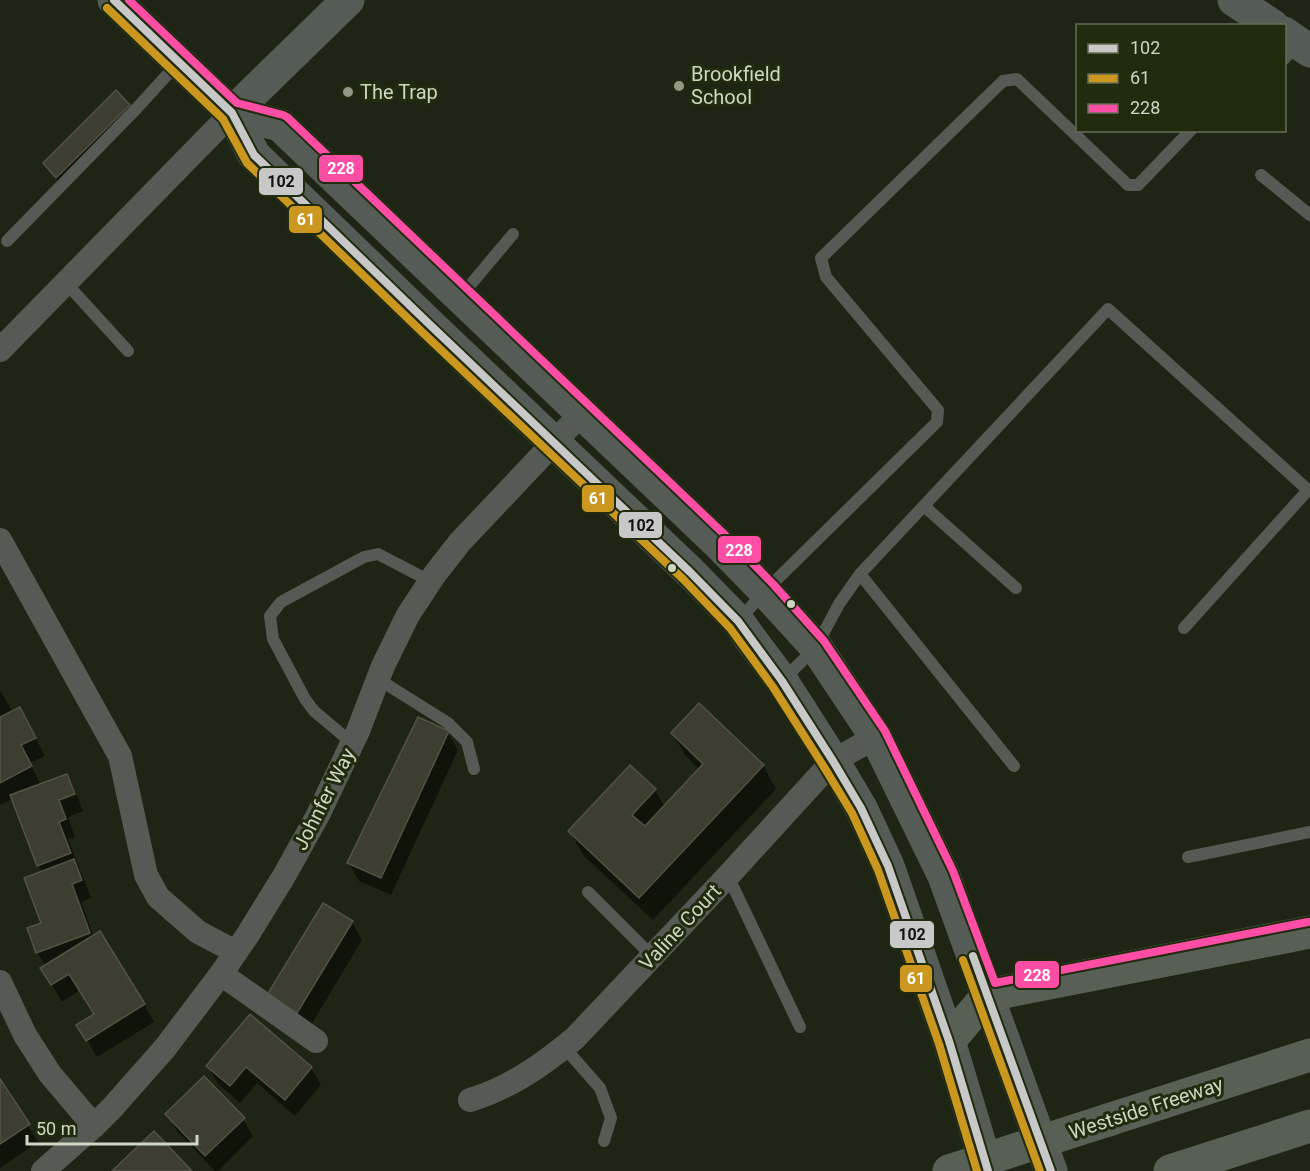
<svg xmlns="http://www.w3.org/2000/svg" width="1310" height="1171" font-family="Roboto,sans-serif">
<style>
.shadow{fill:#0007}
.building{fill:#3d3e30;stroke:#535345;stroke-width:1.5}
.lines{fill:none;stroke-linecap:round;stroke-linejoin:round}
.lane{stroke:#555a55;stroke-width:12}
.street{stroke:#555a55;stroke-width:24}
.secondary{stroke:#555b55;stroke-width:33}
.highway{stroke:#586056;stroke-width:33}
.highway-bridge{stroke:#586056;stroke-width:33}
.bus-1-casing{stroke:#212b0e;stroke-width:12}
.bus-2-casing{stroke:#212b0e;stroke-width:12}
.bus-3-casing{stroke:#212b0e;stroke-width:12}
.bus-1{stroke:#c8c8c8;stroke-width:8}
.bus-2{stroke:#cb971e;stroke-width:8}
.bus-3{stroke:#fd4da5;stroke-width:8}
.poi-dot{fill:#919886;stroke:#212b0e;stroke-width:2}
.bus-dot{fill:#ced6c4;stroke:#212b0e;stroke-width:2}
.labels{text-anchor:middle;stroke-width:6;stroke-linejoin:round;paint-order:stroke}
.poi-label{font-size:20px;fill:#ced6c4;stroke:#212b0e;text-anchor:start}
.street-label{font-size:20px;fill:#ced6c4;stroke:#212b0e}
.line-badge{stroke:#212b0e;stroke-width:2}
.badge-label{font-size:16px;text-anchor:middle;font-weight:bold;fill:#fff}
.pale-badge-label{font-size:16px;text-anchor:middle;font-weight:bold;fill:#111}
</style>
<rect width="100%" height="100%" fill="#1f2514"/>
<path class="shadow" d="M129,105l6,12 -71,71 -12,-14 -7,-11z
M0,690l13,22 16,14 16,30 -15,7 11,22 25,-10 10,18 7,18 -15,6 7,20 -7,2 23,59 -10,4 13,35 50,67 10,18 -57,35 -19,-32 18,-10 -16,-25 -18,12 -20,-33 4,-2 -9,-15 6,-28 -1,-52 -4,-7 -25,-66 -13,6z
M448,733l10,17 -67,145 -32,-14 -10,-18z
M672,733l91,32 13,24 -123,131 -70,-65 -13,-24 60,-64 25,23 10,17 35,-37 -14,-14z
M352,922l10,18 -54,90 -29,-17z
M208,1066l103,2 10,17 -26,31 -38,-33 -17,20 -22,-19z
M0,1082l38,60 -38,26z
M167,1114l76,5 10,17 -35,35h-3l-38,-40z"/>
<path class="building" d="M116,90l14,15 -74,73 -13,-15z
M699,703l65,62 -125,133 -71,-67 62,-66 26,24 -24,26 13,11 58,-62 -32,-31z
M20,707l16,31 -15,7 11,21 -32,17v-66z
M418,717l31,14 -68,147 -34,-15z
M67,774l8,20 -16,6 7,19 -7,3 12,31 -34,13 -27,-71z
M74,859l8,21 -10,4 18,49 -54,20 -9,-25 14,-5 -17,-45z
M323,903l30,18 -56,92 -30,-18z
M100,931l45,73 -59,37 -10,-16 18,-11 -25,-40 -18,11 -11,-17z
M250,1014l62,53 -27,33 -39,-33 -16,19 -24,-20z
M204,1076l41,42 -40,38 -40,-42z
M0,1079l30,45 -30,20z
M154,1131l38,40h-80z"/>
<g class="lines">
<path class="lane" d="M1284,59l15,-15
M1261,175l49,40
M7,241l130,-133 41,-45
M66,283l62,68
M461,296l52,-62
M924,506l92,82
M860,574l154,192
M740,619l25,-28 172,-169 1,-12 -112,-133 -5,-19 182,-177 14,-2 111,106h10l53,-55
M378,679l70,44 19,19 7,27
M783,680l33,-33 23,-43 21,-30 248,-265 200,181 -124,138
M352,743l-38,-32 -9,-12 -32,-60 -3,-23 11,-14 83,-45 14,-3 52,27
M1188,857l122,-25
M728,876l72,151
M588,892l64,64
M564,1047l36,41 11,30 -7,23"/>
<path class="street" d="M0,350l232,-237
M0,540l120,216 26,119 12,22 40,35 38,20
M221,974l95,67
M0,982l25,53 25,39 44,52
M470,1100c40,-12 74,-36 105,-62l153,-162 105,-115 43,-24
M43,1171l51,-45 18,-18 53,-60 56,-74 26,-38 37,-60 34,-61 40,-84 25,-65 25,-51 27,-41 25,-32 122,-129"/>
<path class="secondary" d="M114,0l118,113 22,42 173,167 263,250 48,49 11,16 33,44 51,80 28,47 27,58 61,175 39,130
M1234,0l39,26
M1284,33l26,18
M232,113l48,12 438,418 47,48 51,56 60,90 68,139 107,295
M232,113l116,-113"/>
<path class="highway" d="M949,1041l39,-46 322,-63
M1108,1120l202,-65
M1170,1171l140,-45"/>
<path class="highway-bridge" d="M949,1171l159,-51"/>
<g class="bus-1-casing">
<path id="bus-1" d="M114,0l118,113 22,42 173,167 263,250 48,49 44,60 51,80 28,47 27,58 61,175 39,130
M973,956l78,215"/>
</g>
<g class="bus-2-casing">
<path id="bus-2" d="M107,8l116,111 24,44 173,167 263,249 47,49 43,59 51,80 28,46 26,57 61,174 38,127
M963,960l77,211"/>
</g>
<g class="bus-3-casing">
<path id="bus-3" d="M129,0l108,103 46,12 4,2 438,418 48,49 51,57 61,90 68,140 42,112 313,-61"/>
</g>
<use href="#bus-1" class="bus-1"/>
<use href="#bus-2" class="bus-2"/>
<use href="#bus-3" class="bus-3"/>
</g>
<g class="poi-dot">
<circle cx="679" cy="86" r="6"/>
<circle cx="348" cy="92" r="6"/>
</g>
<g class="bus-dot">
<circle cx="672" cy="568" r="5"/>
<circle cx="791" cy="604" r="5"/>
</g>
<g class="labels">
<g class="poi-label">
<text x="691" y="81">Brookfield<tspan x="691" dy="23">School</tspan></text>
<text x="360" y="99">The Trap</text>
</g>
<g class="street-label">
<text transform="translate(324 799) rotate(-63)" y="7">Johnfer Way</text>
<text transform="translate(680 927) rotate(-47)" y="7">Valine Court</text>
<text transform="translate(1146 1108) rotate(-18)" y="7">Westside Freeway</text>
</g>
</g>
<g class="line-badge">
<rect x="318" y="154" width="46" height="29" rx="6" fill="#fd4da5"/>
<rect x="258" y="167" width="46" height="29" rx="6" fill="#c8c8c8"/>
<rect x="288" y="205" width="35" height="29" rx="6" fill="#cb971e"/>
<rect x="581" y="484" width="34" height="29" rx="6" fill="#cb971e"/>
<rect x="618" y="511" width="45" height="28" rx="6" fill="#c8c8c8"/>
<rect x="717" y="535" width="45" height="29" rx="6" fill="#fd4da5"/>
<rect x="889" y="920" width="46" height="29" rx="6" fill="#c8c8c8"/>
<rect x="1014" y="960" width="46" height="29" rx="6" fill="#fd4da5"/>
<rect x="899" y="964" width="34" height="29" rx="6" fill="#cb971e"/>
</g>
<g class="badge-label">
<text x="341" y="174">228</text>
<text x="306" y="225">61</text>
<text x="598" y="504">61</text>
<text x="739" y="556">228</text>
<text x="1037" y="981">228</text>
<text x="916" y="984">61</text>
</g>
<g class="pale-badge-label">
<text x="281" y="187">102</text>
<text x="641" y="531">102</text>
<text x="912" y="940">102</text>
</g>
<rect x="1076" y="24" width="210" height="108" fill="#212b0e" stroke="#666f57" stroke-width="1.5"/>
<rect x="1088" y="44" width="30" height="9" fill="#c8c8c8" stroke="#666f57" stroke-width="1.5"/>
<text x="1130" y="54" font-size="18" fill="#ced6c4">102</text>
<rect x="1088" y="74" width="30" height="9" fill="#cb971e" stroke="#666f57" stroke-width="1.5"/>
<text x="1130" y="84" font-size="18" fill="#ced6c4">61</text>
<rect x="1088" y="104" width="30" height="9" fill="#fd4da5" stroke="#666f57" stroke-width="1.5"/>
<text x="1130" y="114" font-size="18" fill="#ced6c4">228</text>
<path d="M27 1135v9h170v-9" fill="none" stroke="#ced6c4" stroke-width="3"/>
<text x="36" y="1135" font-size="18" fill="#ced6c4" stroke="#212b0e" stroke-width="4.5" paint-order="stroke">50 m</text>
</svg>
